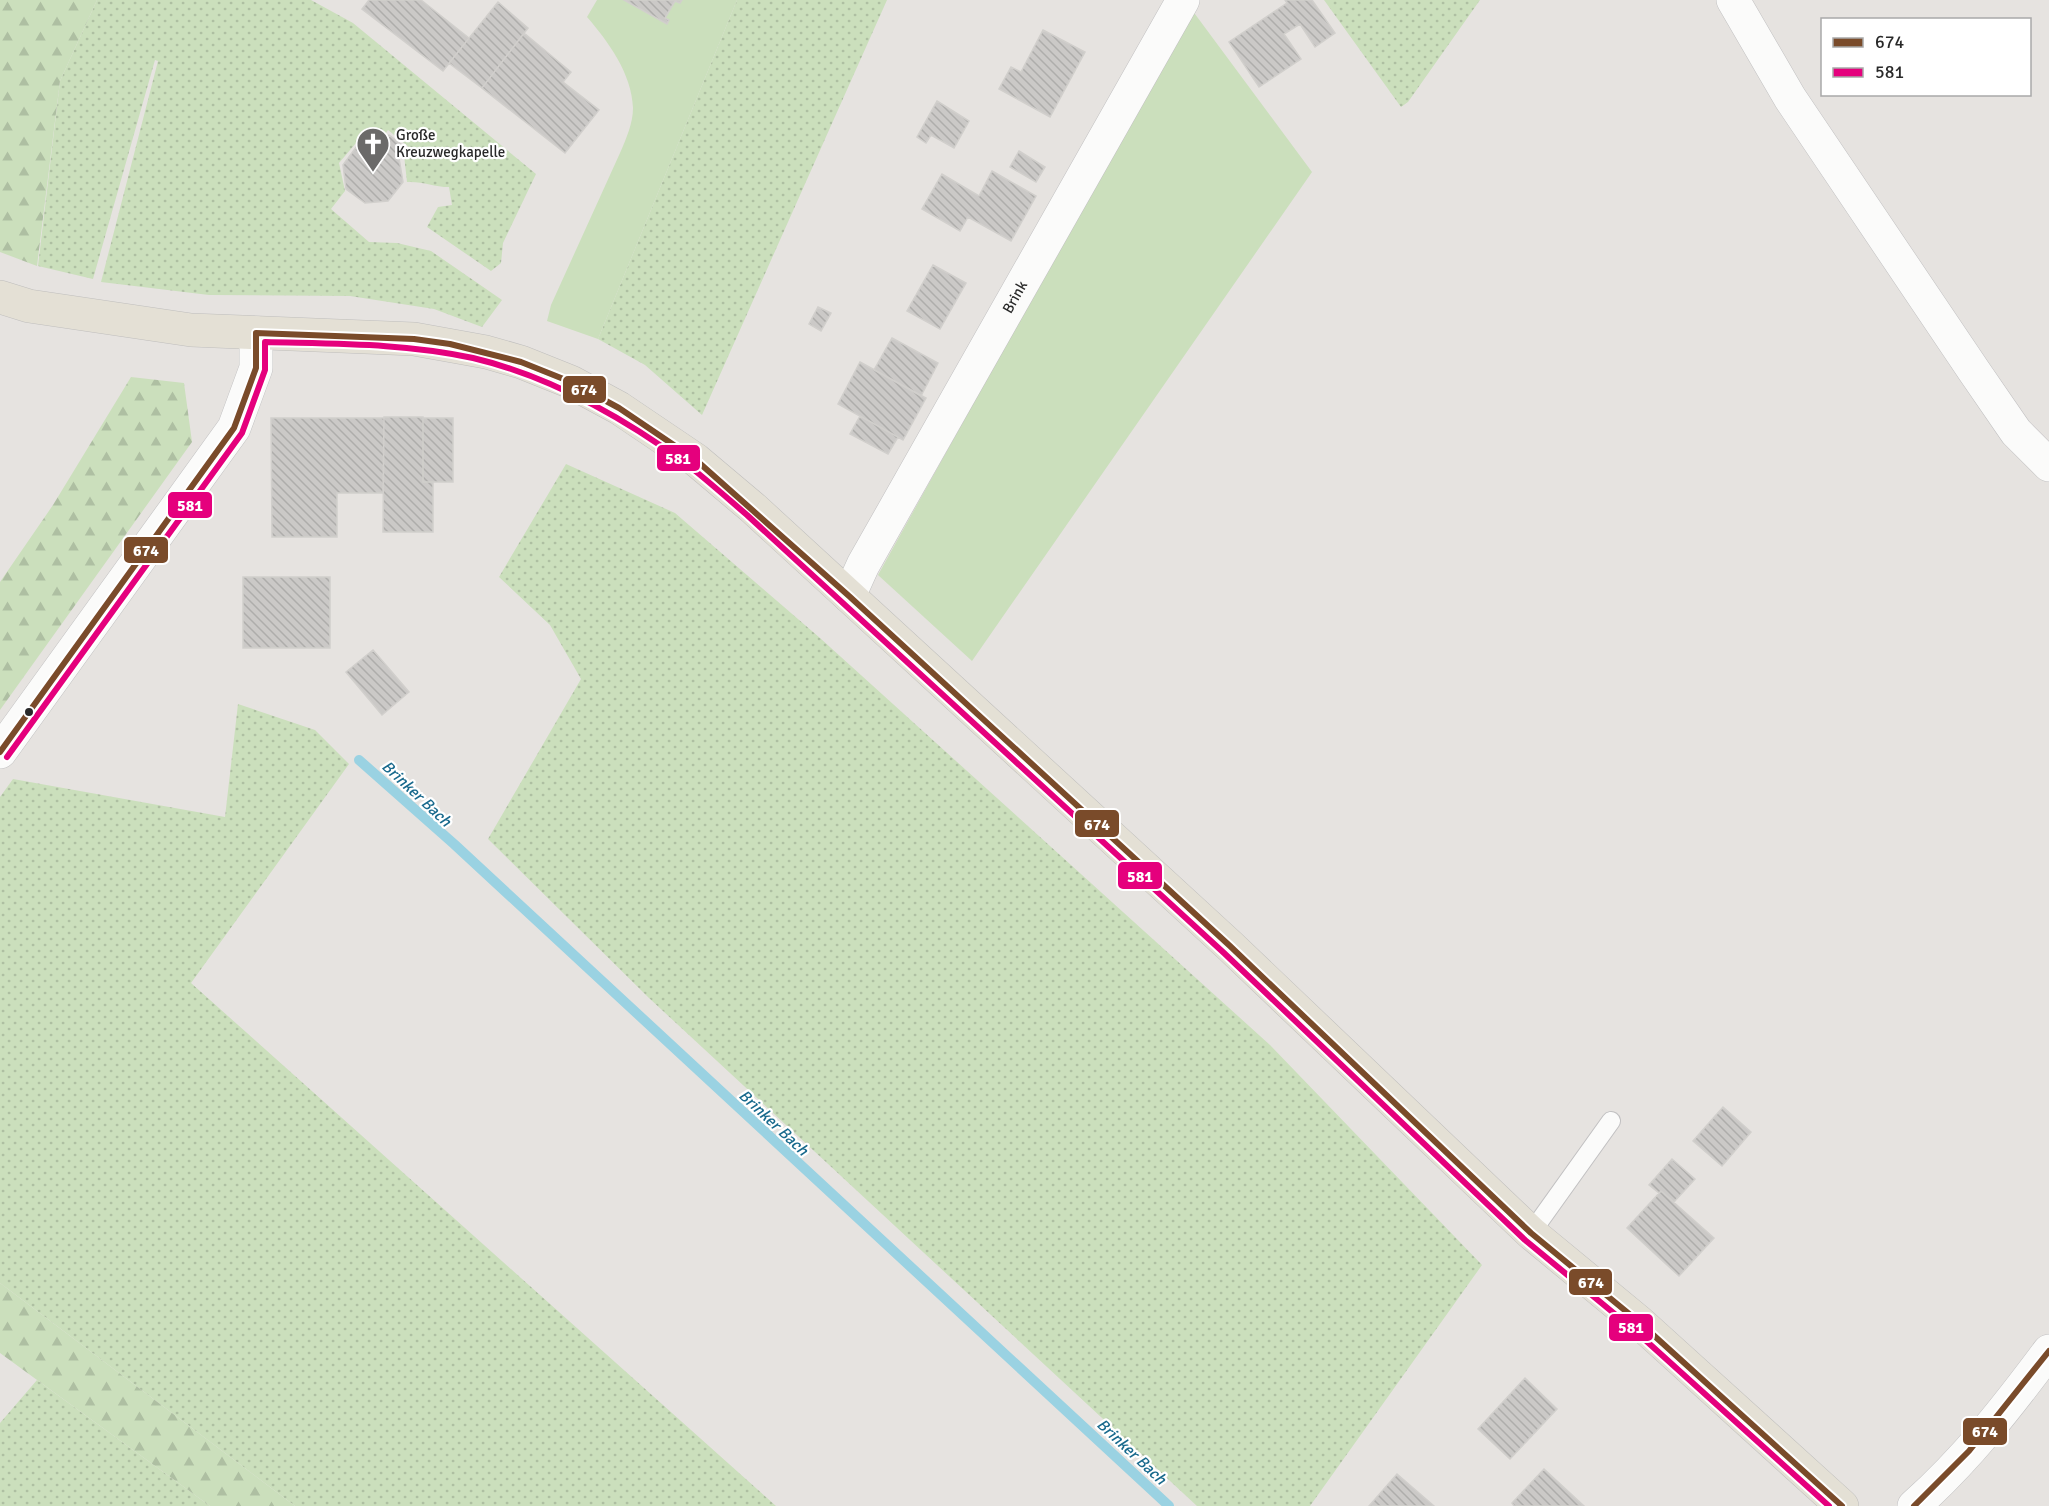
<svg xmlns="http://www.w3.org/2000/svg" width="2049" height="1506" font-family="Signika,sans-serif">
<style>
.grass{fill:url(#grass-dots)}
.forest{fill:url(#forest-firs)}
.park{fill:#cbdfbc}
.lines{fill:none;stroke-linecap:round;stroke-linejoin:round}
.stream{stroke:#9ad2e2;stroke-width:10}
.building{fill:url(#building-back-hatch);stroke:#d1cfcc;stroke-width:1.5}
.lane-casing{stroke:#c1c0c1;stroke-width:20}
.street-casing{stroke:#c1c0c1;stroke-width:34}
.secondary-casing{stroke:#c1c0c1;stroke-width:34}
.primary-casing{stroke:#bfbebd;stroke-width:34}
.lane{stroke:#fbfbfa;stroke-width:18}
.street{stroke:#fbfbfa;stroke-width:33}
.secondary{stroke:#fbfbfa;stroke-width:33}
.primary{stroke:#e4e0d5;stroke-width:33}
.bus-1-casing{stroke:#fff;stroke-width:10}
.bus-2-casing{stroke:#fff;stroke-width:10}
.bus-1{stroke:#7a4b2a;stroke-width:6}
.bus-2{stroke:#e5007d;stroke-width:6}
.bus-dot{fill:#292929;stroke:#fff;stroke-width:2}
.labels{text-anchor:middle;stroke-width:4.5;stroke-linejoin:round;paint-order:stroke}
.poi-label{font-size:15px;fill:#292929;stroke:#fff;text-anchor:start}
.street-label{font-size:15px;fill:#292929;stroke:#fff}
.water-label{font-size:16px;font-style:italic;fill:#196a8d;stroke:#fff}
.line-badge{stroke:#fff;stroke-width:2}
.badge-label{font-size:16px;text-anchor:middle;font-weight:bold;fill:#fff}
</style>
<defs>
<pattern id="grass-dots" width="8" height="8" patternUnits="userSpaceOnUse" patternTransform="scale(1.5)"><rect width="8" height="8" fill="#cbdfbc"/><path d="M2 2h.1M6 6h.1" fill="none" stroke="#aebfa2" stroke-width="1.8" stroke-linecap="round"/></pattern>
<pattern id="forest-firs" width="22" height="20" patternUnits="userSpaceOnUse" patternTransform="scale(1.5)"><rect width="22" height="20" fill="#cbdfbc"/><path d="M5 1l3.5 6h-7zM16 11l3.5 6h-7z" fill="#aebfa2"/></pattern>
<pattern id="building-back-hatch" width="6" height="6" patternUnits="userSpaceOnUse" patternTransform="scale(1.5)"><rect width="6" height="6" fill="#cbc9c7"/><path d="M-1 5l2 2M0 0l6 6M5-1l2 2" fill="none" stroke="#aeadab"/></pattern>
</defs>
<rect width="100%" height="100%" fill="#e6e3e0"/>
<path class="grass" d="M97,0h214l42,23 183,151 -33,69 -2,20 -10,8 -64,-44 11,-20 14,-2 -3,-18c-15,0 -27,-6 -42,-5l-3,-27 6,-7 -22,-18 -6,9 -26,4 -17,20 6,28 -14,18 38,33 28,1 34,8 71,49 -20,27 -48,-18 -84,-13 -141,-1 -108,-13 57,-221 -3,-1 -62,219 -55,-13 22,-185z
M737,0h150l-185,415 -57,-50 -47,-26z
M1324,0h156l-72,102 -7,5z
M566,464l109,49 145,125 450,407 212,220 -172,241h-113l-548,-508 -161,-159 93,-160 -31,-54 -51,-48z
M238,704l77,26 34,34 -158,219 585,523h-481l-295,-223v-486l13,-18 212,38z
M37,1380l173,126h-210v-83z"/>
<path class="forest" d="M0,0h97l-37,81 -23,185 -37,-14z
M131,377l53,6 8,59 -192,268v-128l53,-77z
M0,1283l295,223h-85l-210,-153z"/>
<path class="park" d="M597,0h27l43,24 2,-4 -4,-2 10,-17 5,2 2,-3h55l-139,339 -51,-18 4,-16 69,-152c6,-14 13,-30 13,-45 -1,-34 -25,-67 -46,-91z
M1192,10l120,162 -340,489 -94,-86z"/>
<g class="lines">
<path class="stream" d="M359,760l95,84 715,662"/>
</g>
<path class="building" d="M369,0h52l48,38 -26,33 -81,-62z
M624,0h58l-2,3 -5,-2 -10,17 4,2 -2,4z
M1285,0h27l23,33 -20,14 -15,-23 -16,10 17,25 -42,28 -30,-45 58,-39z
M498,2l30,26 -46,60 -33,-25z
M1043,30l42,22 -35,65 -51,-28 12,-22 10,5z
M524,33l47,39 -8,10 36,28 -34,43 -83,-65z
M937,101l32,20 -15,27 -23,-13 -5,8 -9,-6z
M389,135l17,13 -7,10 4,24 -15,19 -23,2 -19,-14 -3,-24 14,-19 25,-2z
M1019,151l26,16 -9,15 -26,-15z
M992,171l44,25 -25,45 -43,-24 -8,14 -38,-22 20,-35 37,22z
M933,265l33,18 -26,46 -33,-18z
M818,307l13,6 -10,18 -12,-7z
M892,338l46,25 -17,33 -47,-26z
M860,362l66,36 -23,42 -65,-36z
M860,416l38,21 -10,17 -38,-20z
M384,417h39v65h10v50h-50z
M271,418h113l-1,75h-46v44h-65z
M423,418h30v64h-30z
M243,577h87v71h-87z
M373,650l36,42 -27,23 -36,-43z
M1723,1107l28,25 -29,34 -29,-25z
M1672,1159l23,20 -21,23 -13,-11 -2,2 -10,-8z
M1661,1191l53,47 -35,38 -52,-48z
M1525,1378l32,31 -47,50 -32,-30z
M1544,1469l40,37h-70l-2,-3z
M1397,1474l37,32h-65z"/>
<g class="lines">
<g class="lane-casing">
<path id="lane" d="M1531,1233l80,-112"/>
</g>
<g class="street-casing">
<g id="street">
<path d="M1733,0l57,98 184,273 42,61 33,33"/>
<path id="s1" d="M849,596l14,-31 320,-565"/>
<path d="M0,752l234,-324 22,-60v-35"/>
</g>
</g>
<g class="secondary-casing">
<path id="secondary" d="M1914,1506c52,-46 94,-100 135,-155"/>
</g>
<g class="primary-casing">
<path id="primary" d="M0,297l29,9 162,24 223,9 72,13 35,10 50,20 48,26 77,52 57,48 477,438 301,287 108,89 203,184"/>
</g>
<use href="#lane" class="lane"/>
<use href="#street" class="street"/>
<use href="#secondary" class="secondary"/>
<use href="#primary" class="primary"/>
<g class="bus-1-casing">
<path id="bus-1" d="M256,333l158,6 36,5 71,18 50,20 48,26 77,52 153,136 381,350 301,287 108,89 203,184
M0,752l234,-324 22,-60v-35
M1914,1506l55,-55 80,-100"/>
</g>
<g class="bus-2-casing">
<path id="bus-2" d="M7,757l235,-324 23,-63v-28c69,2 140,1 208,16 76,18 149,59 211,104 22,17 42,35 63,53l477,438 301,287 108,89 196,177"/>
</g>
<use href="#bus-1" class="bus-1"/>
<use href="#bus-2" class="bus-2"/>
</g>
<defs>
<g id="church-pin" transform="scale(1.725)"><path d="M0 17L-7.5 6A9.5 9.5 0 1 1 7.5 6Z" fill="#6b6a69" stroke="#fff"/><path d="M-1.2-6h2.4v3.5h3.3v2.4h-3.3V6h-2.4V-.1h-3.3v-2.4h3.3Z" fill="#fff"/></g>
</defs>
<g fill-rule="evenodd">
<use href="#church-pin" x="373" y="144"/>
</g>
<circle class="bus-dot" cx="29" cy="712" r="5"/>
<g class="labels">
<g class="poi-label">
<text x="396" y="140">Große<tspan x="396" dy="17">Kreuzwegkapelle</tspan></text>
</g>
<g class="street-label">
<text dy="5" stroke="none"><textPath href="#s1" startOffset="342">Brink</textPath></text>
</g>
<g class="water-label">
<text transform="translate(417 793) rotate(43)" y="6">Brinker Bach</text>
<text transform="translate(774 1122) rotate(43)" y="6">Brinker Bach</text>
<text transform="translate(1132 1451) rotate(43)" y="6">Brinker Bach</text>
</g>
</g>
<g class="line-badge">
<rect x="562" y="375" width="45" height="29" rx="6" fill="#7a4b2a"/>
<rect x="656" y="444" width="45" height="28" rx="6" fill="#e5007d"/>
<rect x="167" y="491" width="46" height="28" rx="6" fill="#e5007d"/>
<rect x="123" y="536" width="46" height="28" rx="6" fill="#7a4b2a"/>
<rect x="1074" y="809" width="46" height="29" rx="6" fill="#7a4b2a"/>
<rect x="1117" y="861" width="46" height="29" rx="6" fill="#e5007d"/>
<rect x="1568" y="1268" width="45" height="28" rx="6" fill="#7a4b2a"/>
<rect x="1608" y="1313" width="46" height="29" rx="6" fill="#e5007d"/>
<rect x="1962" y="1417" width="46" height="29" rx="6" fill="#7a4b2a"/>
</g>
<g class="badge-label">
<text x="584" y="395">674</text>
<text x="678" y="464">581</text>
<text x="190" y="511">581</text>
<text x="146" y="556">674</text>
<text x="1097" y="830">674</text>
<text x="1140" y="882">581</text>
<text x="1591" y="1288">674</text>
<text x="1631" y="1333">581</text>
<text x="1985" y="1437">674</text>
</g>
<rect x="1821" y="18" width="210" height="78" fill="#ffffff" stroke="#a9a9a9" stroke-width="1.5"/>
<rect x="1833" y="38" width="30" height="9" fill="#7a4b2a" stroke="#a9a9a9" stroke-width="1.5"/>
<text x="1875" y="48" font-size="18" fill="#292929">674</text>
<rect x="1833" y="68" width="30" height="9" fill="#e5007d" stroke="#a9a9a9" stroke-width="1.5"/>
<text x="1875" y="78" font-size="18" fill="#292929">581</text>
</svg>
